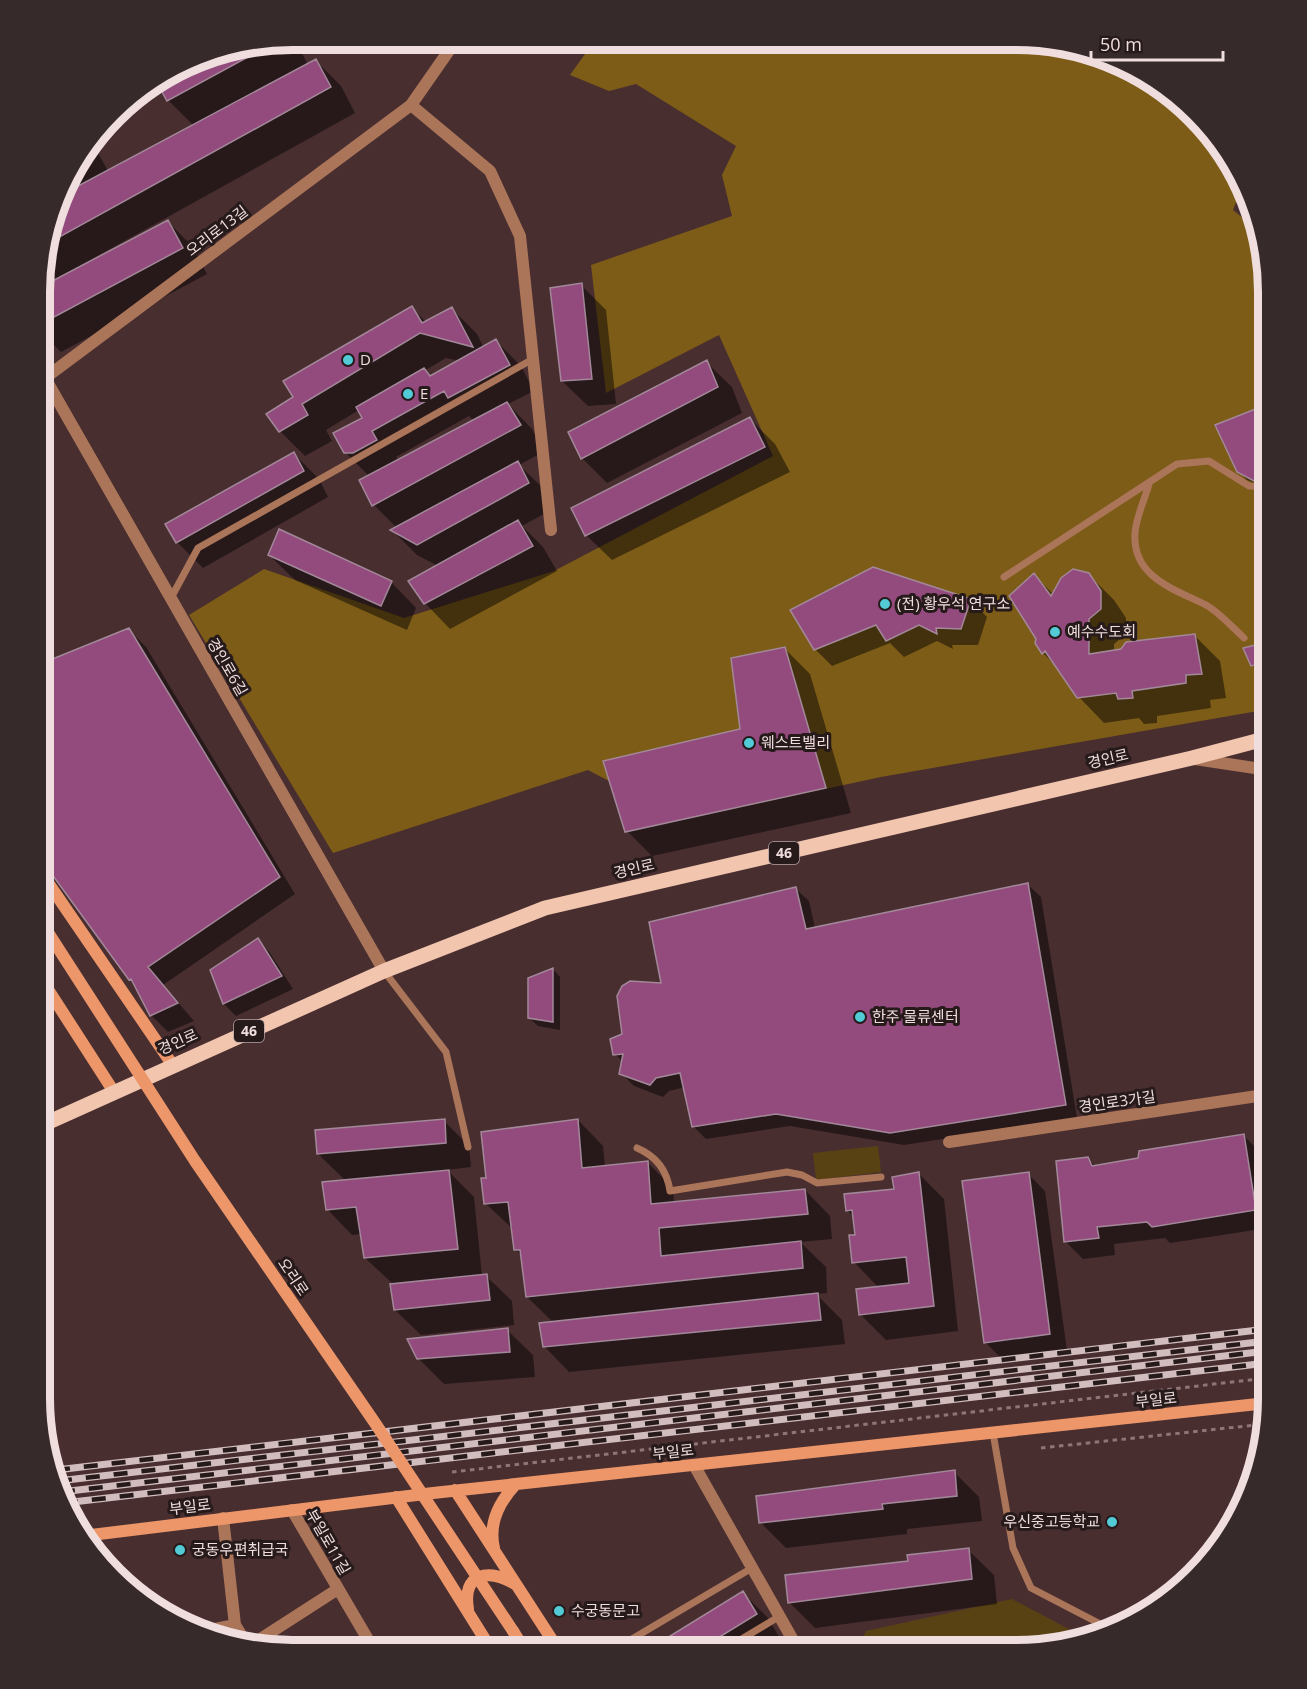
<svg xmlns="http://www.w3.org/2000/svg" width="1307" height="1689" font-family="'Open Sans','Noto Sans KR',sans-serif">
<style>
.green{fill:#584214}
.forest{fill:#7d5c17}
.shadow{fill:#0007;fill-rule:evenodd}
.building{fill:#934b7d;stroke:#a28899;stroke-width:1.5}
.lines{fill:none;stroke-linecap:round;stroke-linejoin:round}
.path{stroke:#8d7677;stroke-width:3;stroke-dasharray:4.5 4.5;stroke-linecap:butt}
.lane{stroke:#ab7559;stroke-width:7}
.street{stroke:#ab7559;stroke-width:12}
.secondary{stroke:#ec966a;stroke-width:12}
.primary{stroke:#f2c5af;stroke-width:15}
.rail-casing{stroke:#d1bdbe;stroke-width:7}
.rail{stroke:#261a1b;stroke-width:4.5;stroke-dasharray:14;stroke-linecap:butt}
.secondary-bridge{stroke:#ec966a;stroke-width:12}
.poi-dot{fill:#52cbd7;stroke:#261a1b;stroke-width:2}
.labels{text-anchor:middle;stroke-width:6;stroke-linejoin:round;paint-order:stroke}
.shield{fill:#261a1b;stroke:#b3a2a4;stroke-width:1.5}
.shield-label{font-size:14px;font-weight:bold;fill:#f0ddde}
.street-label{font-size:15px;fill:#f0ddde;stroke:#261a1b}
.poi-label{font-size:15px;fill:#f0ddde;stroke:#261a1b;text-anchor:start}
.rim{fill:none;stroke:#f0ddde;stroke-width:8}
</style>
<rect width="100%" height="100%" fill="#492e30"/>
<path class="green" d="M878,1146l3,26 -65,8 -3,-27z
M1012,1599l68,36 -64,15h-172l17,-9 5,-10z"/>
<path class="forest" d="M595,40l454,1 63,17 57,33 73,88 1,5 -10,26 20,16 15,65v415l-10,5 -377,66 -256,55 -16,-51 -21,-11 -255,83 -144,-238 75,-46 140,49 150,-47 219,-115 -54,-121 -113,58 -15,-128 141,-49 -10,-41 14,-29 -100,-62 -27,7 -39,-16z"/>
<path class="shadow" d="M295,39l13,26 8,-4 25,25 14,27 -281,156 1,2 93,-49 25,25 14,27 -146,78 -20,-20v-74l32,-93 19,-23 16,29 85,-46 -25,-25 -10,-18 52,-30z
M1245,192l7,31 -12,-13z
M581,285l25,25 10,94 -28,2 -26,-25z
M412,308l14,14 26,-13 25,25 7,14 12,-7 25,25 13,25 -26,13 24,25 13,22 -26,14 24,23 10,21 -31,17 21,21 14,24 -107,58 -25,-26 13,-37 -21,-11 -24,-24 4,-3 -23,-23 -4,-28 -25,-25 19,-33 -5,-9 -33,20 6,11 -27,15 -25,-25 15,-33zM446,358l14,3 -29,16 -7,-6zM469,416l5,5 -75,40 -3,-4z
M706,362l26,25 10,26 -135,70 -25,-25z
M1268,405v83l-21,-8 -9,-9z
M750,419l25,25 15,28 -178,88 -26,-25z
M294,454l25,25 9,18 -125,71 -25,-25 -11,-19z
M269,555l122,27 25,26 -9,22 -112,-50z
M1088,574l26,26 12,18v16l-12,10v8l81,-16 25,25 6,37 -16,2 1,8 -54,8v7l-13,1 -5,-6 -35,5 -25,-26 -20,-28 -16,-16 -9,-78 19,19z
M970,600l17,17 -9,28h-26l1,4 -16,-8 -33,16 -14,-14 -58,23 -17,-17 -22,-39z
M129,630l17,17 149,247 -132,91 31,36 -26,11 -17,-17 -21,-36z
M1268,643v34l-3,1 -13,-13z
M785,649l25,25 41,139 -199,43 -25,-25 115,-101z
M1028,885l13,12 36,221 -173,27 -114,-19 -84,13 -13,-13 -8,-39 -16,4 -6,6 -29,-11 -13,-13 2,-11 -8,-8 9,-19 39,-50 133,-96 13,12 6,27z
M258,940l12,13 23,36 -57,27 -12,-12 -13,-33z
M553,969l7,8v53l-22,-4 -9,-8z
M578,1120l25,26 2,21 42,-5 26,26 1,15 131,-13 25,26 2,23 -32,3 26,25 1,26 -11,1 26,26 3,24 -276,28 -25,-26 10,-23 -27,-26 -5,-41 -6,-6 -3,-21 -27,-25 1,-25z
M444,1121l25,25 2,21 -24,3 27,27 8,79h4l26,25 2,24 -93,10 -26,-25 -3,-27 -27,-25 -3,-24 -10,1 -25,-26 19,-28 -28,-27z
M1244,1136l17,17 7,42v33l-98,15 -5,-5 -51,6 1,11 -32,4 -17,-17 21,-84 9,9z
M919,1174l25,25 14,132 -72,9 -26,-26 19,-26 -25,-26 2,-26 -2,-19 -7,-7 49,-20z
M1028,1174l17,17 22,160 -65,8 -17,-17z
M507,1330l26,25 2,22 -91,7 -26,-26z
M954,1472l25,25 3,24 -75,8v5l-121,14 -26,-26z
M968,1550l26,25 3,29 -182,24 -26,-26 120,-40z
M743,1593l25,25 13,22 -7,4 5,5h-127z"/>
<path class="building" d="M270,43v2l-103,56 -10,-18 53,-31z
M316,59l15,28 -286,158 18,-51z
M168,220l15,28 -142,76v-37z
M582,283l10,96 -31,2 -11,-93z
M412,306l10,17 30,-16 21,40 -53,-14 -118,71 6,11 -29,17 -13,-18 27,-17 -10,-16z
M496,339l14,26 -62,33 -4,-7 -72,40 5,9 -24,13h-9l-11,-20 29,-15 -6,-11 68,-39 6,8z
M707,360l11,27 -137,72 -13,-27z
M507,402l14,23 -149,81 -13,-26z
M1268,404v77h-14l-17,-9 -22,-47z
M750,417l15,30 -180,89 -14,-28z
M294,452l10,19 -128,72 -11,-19z
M518,461l11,22 -112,62 -27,-15z
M518,520l15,26 -109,58 -16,-23z
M279,529l113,52 -11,25 -113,-51z
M873,567l98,32 -10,30 -25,-1 1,6 -18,-9 -33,16 -10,-16 -62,25 -24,-40z
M1073,569l16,4 12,18v18l-12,10v35l32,-5 5,-7 69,-8 7,40 -16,1v8l-54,8 1,7 -15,1 -2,-6 -39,5 -32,-47 -3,3 -7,-11 1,-4 -27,-43 25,-23 17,23 10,-18z
M129,628l151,249 -132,90 30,36 -28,13 -19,-37 -2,1 -89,-122v-194z
M1268,642v20l-17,4 -8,-18z
M785,647l41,141 -201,44 -22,-71 137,-32 -9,-71z
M1028,883l38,222 -176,28 -114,-19 -84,13 -12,-54 -24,5 -6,7 -31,-11 4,-20 -10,1 -3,-16 12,-5 -5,-38 5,-10 8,-5 31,2 -12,-61 147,-35 10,42z
M258,938l24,38 -59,28 -13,-34z
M553,968v54l-25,-4v-40z
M445,1119l1,24 -129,11 -2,-24z
M578,1119l4,49 66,-7 3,43 154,-15 3,25 -149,14 2,28 140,-15 2,27 -277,29 -6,-47h-6l-6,-48 -24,2 -3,-26h5l-5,-46z
M1244,1134l12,76 -104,17 -5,-5 -50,5 2,11 -35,4 -8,-81 32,-4 4,9 46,-8 1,-7z
M449,1170l9,79 -94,9 -8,-51 -30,3 -4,-28z
M919,1172l15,134 -75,9 -3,-26 53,-6 -3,-26 -54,6 -3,-28h6l-3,-25 -6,1 -2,-17 50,-5 -2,-12z
M1029,1172l21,162 -66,9 -22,-162z
M487,1274l3,26 -96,10 -4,-26z
M818,1293l3,27 -278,27 -4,-24z
M508,1328l2,24 -93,7 -10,-20z
M955,1470l2,26 -75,8 1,5 -124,14 -3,-27z
M969,1548l3,31 -184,24 -3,-28 123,-14 -1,-6z
M743,1591l14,23 -57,35h-51z"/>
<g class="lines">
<path class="path" d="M1041,1448l224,-24
M452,1472l815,-94"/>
<path class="lane" d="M1149,484c-4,15 -13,33 -14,49 -3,44 39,56 71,72 14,8 27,23 38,33
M1004,577l173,-113 32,-3 40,25 19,1
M171,598l27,-50 335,-189
M384,971l62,81 22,95
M637,1148c19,8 30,22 33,43l117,-19 15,3 15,8 64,-6
M993,1433l20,115 18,40 77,40
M615,1649l137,-81
M725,1649l55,-33"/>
<path class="street" d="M411,105l79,66 30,65 31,294
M45,378l339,593
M41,381l370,-276 46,-66
M1195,759l73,11
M949,1142l315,-47 4,26
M694,1465l104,184
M292,1510l81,138
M223,1518l12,107 11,18
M210,1630l25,-5
M251,1645l87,-56"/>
<path class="secondary" d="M40,871l132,193
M40,977l74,115
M455,1490l103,159
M396,1497l95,152
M83,1536l350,-43 834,-90
M494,1548c-6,-25 6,-47 22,-64
M468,1609c-6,-36 20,-41 47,-25
M513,1631l11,18"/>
<path class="primary" d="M40,1126l344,-155 161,-63 647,-150 76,-20"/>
<g class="rail-casing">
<path id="rail" d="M56,1470l1211,-141
M58,1481l1209,-140
M61,1492l1206,-141
M64,1503l1203,-140"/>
</g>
<use href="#rail" class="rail"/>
<path class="secondary-bridge" d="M40,920l155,241 180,262 138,208"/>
</g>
<g class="poi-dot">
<circle cx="348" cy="360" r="6"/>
<circle cx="408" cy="394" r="6"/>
<circle cx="885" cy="604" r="6"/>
<circle cx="1055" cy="632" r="6"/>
<circle cx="749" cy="743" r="6"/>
<circle cx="860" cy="1017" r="6"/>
<circle cx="1112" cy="1522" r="6"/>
<circle cx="180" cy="1550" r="6"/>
<circle cx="559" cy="1611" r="6"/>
</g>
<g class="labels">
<g class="shield">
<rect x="769" y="842" width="30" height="22" rx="4.5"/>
<rect x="234" y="1020" width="30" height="22" rx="4.5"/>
</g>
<g class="shield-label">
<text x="784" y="858">46</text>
<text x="249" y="1036">46</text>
</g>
<g class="street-label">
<text transform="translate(217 231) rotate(-37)" y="5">오리로13길</text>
<text transform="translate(227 667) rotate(60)" y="5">경인로6길</text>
<text transform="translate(1108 759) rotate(-13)" y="5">경인로</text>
<text transform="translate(634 869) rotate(-13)" y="5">경인로</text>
<text transform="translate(178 1042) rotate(-24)" y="5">경인로</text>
<text transform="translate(1117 1102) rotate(-8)" y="5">경인로3가길</text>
<text transform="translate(293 1277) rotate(56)" y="5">오리로</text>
<text transform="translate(1156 1400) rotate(-6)" y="5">부일로</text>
<text transform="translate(673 1452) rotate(-6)" y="5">부일로</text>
<text transform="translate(190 1507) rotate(-7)" y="5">부일로</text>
<text transform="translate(328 1542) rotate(60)" y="5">부일로11길</text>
</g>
<g class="poi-label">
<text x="360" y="365">D</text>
<text x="420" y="399">E</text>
<text x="897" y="609">(전) 황우석 연구소</text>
<text x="1067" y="637">예수수도회</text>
<text x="761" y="748">웨스트밸리</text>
<text x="872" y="1022">한주 물류센터</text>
<text x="1100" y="1527" text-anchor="end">우신중고등학교</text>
<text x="192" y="1555">궁동우편취급국</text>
<text x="571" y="1616">수궁동문고</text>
</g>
</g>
<path d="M0 0H1307V1689H0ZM292 50H1016A242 242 0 0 1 1258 292V1398A242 242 0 0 1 1016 1640H292A242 242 0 0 1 50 1398V292A242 242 0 0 1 292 50Z" fill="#362a2b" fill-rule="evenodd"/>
<path class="rim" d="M292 50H1016A242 242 0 0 1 1258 292V1398A242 242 0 0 1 1016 1640H292A242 242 0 0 1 50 1398V292A242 242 0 0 1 292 50Z"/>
<path d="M1091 51v9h132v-9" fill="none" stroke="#f0ddde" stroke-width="3"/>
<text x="1100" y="51" font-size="18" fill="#f0ddde" stroke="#261a1b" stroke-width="4.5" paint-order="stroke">50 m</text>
</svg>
